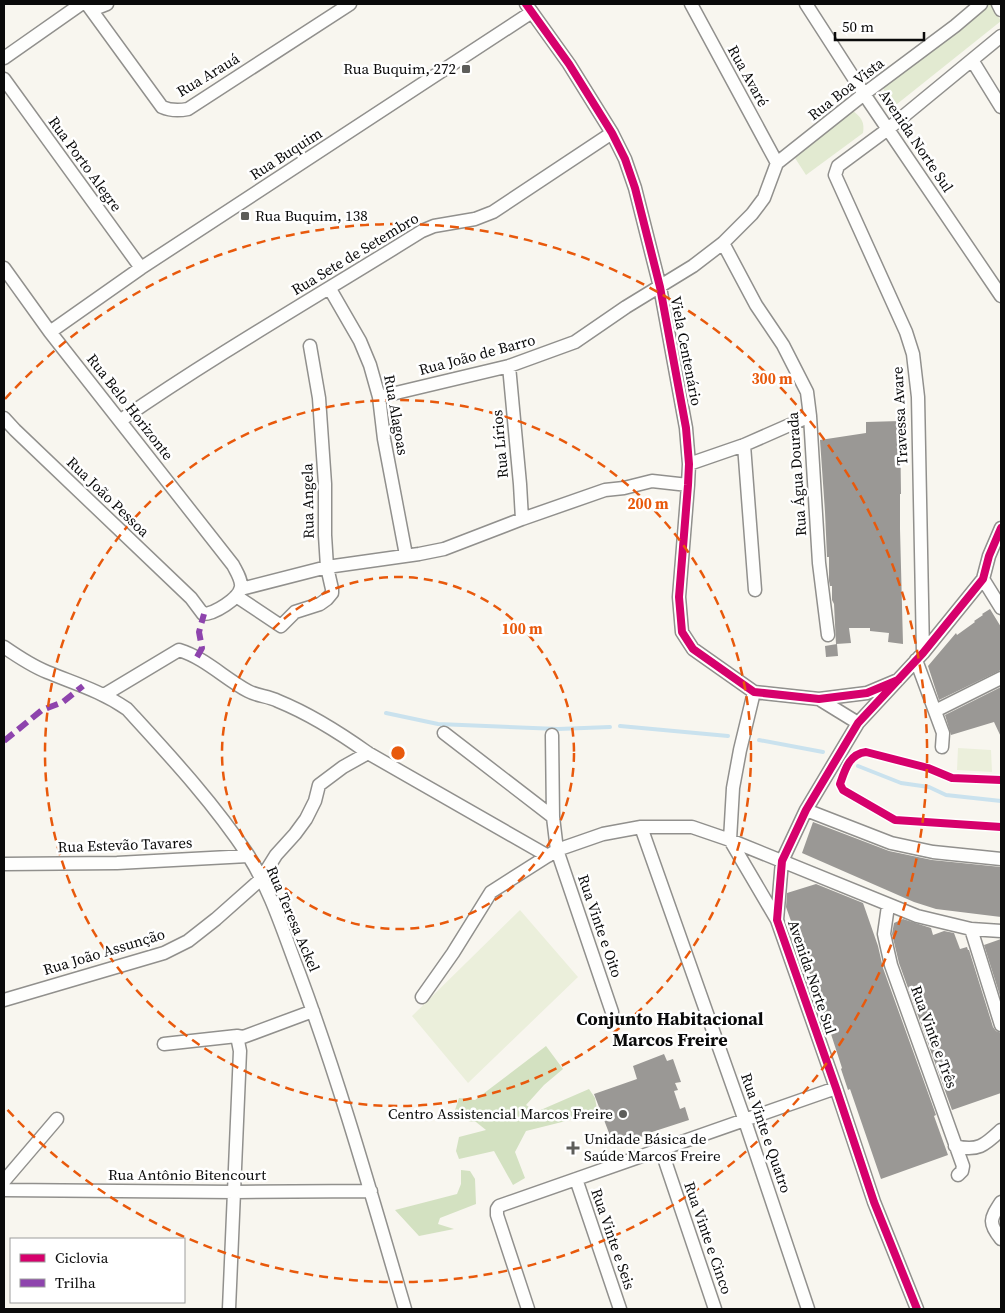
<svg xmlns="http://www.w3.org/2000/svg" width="1005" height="1313" font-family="'Source Serif 4',serif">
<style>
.green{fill:#e2ead1}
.forest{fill:#d3e1c1}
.pitch{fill:#ebefdb}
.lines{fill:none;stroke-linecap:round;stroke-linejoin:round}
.stream{stroke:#cae2ee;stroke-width:4}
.building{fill:#9a9895}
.street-casing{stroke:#91908d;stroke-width:15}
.street{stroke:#fefefd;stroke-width:12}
.quiet{stroke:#8e44ad;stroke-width:6;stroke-dasharray:12 6;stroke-linecap:butt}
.cycleway-casing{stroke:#fff;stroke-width:11}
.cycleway{stroke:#d6006c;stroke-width:8}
.ring{fill:none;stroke:#e8590c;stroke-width:2.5;stroke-dasharray:9 6}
.poi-dot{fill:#5d5d5a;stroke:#fff;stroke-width:2}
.labels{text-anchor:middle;stroke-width:5;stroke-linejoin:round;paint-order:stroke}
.poi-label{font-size:15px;fill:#0a0a0a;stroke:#fff;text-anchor:end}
.street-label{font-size:15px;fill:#0a0a0a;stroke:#fff}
.quarter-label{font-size:18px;font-weight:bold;fill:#0a0a0a;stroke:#fff}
.centre{fill:#e8590c;stroke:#fff;stroke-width:2.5}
.ring-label{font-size:15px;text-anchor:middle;font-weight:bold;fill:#e8590c;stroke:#fff;stroke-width:5;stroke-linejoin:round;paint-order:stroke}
</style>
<rect width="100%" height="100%" fill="#f8f6ef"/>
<path class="green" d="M989,4h2l10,17 -109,87 -9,-20z
M853,111c8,6 12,11 10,22l-57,42 -11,-17z"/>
<path class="forest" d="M546,1046l17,23 -19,16 -18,20 10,7 53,-23 6,9 4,23 -17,-4 -56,14 -11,21 10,26 -12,7 -19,-34 -35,8 -3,-8 3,-14 27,-7 -10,-8 -24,-3 7,-21 16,2z
M461,1170l9,1 5,8 1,25 -36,14 -2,6 16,5 -35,7 -24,-26 62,-16 4,-10z"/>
<path class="pitch" d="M958,748l33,2 1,22 -35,-2z
M520,910l58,67 -110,106 -56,-67z"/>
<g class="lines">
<path class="stream" d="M386,713l52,11 120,5 52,-2
M620,726l108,10
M759,740l64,12
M858,766l43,17 28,4 17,8 55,6"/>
</g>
<path class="building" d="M900,421l1,73h-1v35l3,115 -15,-2 1,-9 -19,-2v-3h-21l2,15 -15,1 -2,-40 -2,-4v-14h-2l-1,-5v-24h-2l-2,-45 -5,-72 46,-7v-11z
M990,609l11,18v43l-62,30 -11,-34 28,-33 1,2 18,-13 -1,-1 9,-6 -1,-1z
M837,644l1,12 -12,1 -1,-11z
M1001,687v50l-7,-15 -43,13 -6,-20z
M813,822l76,29 43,9 69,7v50l-65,-8 -22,-7 -112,-49z
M816,884l47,19 15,43 5,22 53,147 -2,1 14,39 -67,24 -31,-90 -2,1 -7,-21 1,-1 -12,-37 -44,-124 1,-14z
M903,919l28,9 2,7 11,-4 10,2 6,16 7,-2 1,3h1l24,77 3,4 5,2v60l-49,17 -53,-147 -7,-29 2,-11z
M1001,939v60l-17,-54z
M664,1054l3,7 6,-2 8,23 -6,1 3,7 -4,1 6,18 5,-2 4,13 -37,12v1l-38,13 -20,-52 43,-15 -4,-13z"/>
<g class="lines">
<g class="street-casing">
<path id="street" d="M87,4l75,103c9,4 16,4 26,2l162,-105
M526,4l43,60 43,69 13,26 10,29 25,99 26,141 3,36 -1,21 -9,112 3,35 11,17 61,43 65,7 48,-6 31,-13
M691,4l86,159
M806,4l58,90 137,202
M998,4l3,6
M92,10l15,-6
M4,58l77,-54
M972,60l29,47
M4,79l137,189
M723,243l33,62 27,40 24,47 3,24 9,147 9,72
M4,268l46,64 183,233c3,6 9,15 8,22 -2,12 -27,27 -38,27l-12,-16 -176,-168 -11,-12
M330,289l30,52 10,24 9,32 5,42 22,116
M50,332l91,-64 391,-256
M509,366l11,118 2,35
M379,397l130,-31 66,-24 51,-35 67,-41 30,-23 29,-29 12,-16 13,-35 87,-69 91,-68 26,-22
M121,420c97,-67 200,-126 301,-189l12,-5 41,-7 18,-7 119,-79
M744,445l11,145
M689,464l55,-19 66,-29
M983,579l18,29
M241,589l86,-22 92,-13 25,-5 78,-30 83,-29 19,-2 28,-7 36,4
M236,596l45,30 14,-14 25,-8 7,-5 5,-6v-4l-5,-22 -2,-32v-51l-6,-86 -9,-52
M4,647c13,9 28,19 43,25 29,12 54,19 80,37 43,47 86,93 121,146 23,36 36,79 51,118 41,110 73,224 106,336
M923,653l-5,-256 -5,-43 -7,-22 -71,-157 3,-9 50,-37 113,-93
M916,660l27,73 -1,14
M754,692l-14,58 -7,38 -3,52 47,80
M104,695l75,-45c26,8 45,28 69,41 9,5 20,5 30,10 32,13 62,32 90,52l180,103
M819,699l39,24
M935,711l66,-33
M444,733l109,84
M552,735l1,82 4,33 55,162
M806,810l85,33 42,9 68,7
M641,827l104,294 63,188
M4,864l113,-1 131,-7
M888,906l-4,28 7,31 72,201 -1,5 -4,4
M971,929l30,96
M422,997l31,-44 38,-61 66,-42 46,-16 38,-7h51l38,13 187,76 54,13 30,2
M4,1000l160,-47 24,-12 28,-22 45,-40 15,-24 19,-21 11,-15 9,-18 4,-16 24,-18 25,-14
M164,1044l73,-8
M955,1146c23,6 30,-1 46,-16
M661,1149l54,160
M576,1179l44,130
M4,1181l53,-62
M4,1190l231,2 136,-1
M1001,1202c-11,17 -13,21 0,37
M229,1309l11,-258 -3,-15 6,1 70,-26
M528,1309l-31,-94v-6l2,-3 337,-118
M917,1309l-43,-107 -38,-114 -59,-168 5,-59 24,-51 52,-87 65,-70 60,-74 6,-23 12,-28"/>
</g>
<use href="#street" class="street"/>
<path class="quiet" d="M197,657l5,-9 -3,-16 5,-18
M4,741l38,-31 21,-8 20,-16"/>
<g class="cycleway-casing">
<path id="cycleway" d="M526,4l43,60 43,69 13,26 10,29 25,99 26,141 3,36 -1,21 -9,112 3,35 11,17 61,43 65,7 48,-6 31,-13
M1001,780l-49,-2 -24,-10 -62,-16c-17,2 -21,18 -26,32l3,6 52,30 106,7
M917,1309l-43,-107 -38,-114 -59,-168 5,-59 24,-51 52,-87 65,-70 60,-74 6,-23 12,-28"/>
</g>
<use href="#cycleway" class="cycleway"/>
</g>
<g class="ring">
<circle cx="398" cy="753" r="176"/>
<circle cx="398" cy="753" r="353"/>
<path d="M5 399A529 529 0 1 1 5 1107"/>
</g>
<g class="poi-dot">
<rect x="461" y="64" width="10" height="10" rx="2.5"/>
<rect x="240" y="211" width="10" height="10" rx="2.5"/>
<circle cx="623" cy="1114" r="5"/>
<path d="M570.5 1140.5h5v5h5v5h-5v5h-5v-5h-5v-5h5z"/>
</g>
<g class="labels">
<g class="poi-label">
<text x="456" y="74">Rua Buquim, 272</text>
<text x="255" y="221" text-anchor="start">Rua Buquim, 138</text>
<text x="613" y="1119">Centro Assistencial Marcos Freire</text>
<text x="584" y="1144" text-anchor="start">Unidade Básica de<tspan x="584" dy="17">Saúde Marcos Freire</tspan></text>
</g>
<g class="street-label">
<text transform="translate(208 75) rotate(-31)" y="5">Rua Arauá</text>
<text transform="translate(748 76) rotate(61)" y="5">Rua Avaré</text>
<text transform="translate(846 89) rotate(-38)" y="5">Rua Boa Vista</text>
<text transform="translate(916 141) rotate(56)" y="5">Avenida Norte Sul</text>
<text transform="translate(286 154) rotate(-33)" y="5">Rua Buquim</text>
<text transform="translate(85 164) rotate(54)" y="5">Rua Porto Alegre</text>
<text transform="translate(355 254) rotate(-31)" y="5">Rua Sete de Setembro</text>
<text transform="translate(686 351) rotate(79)" y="5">Viela Centenário</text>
<text transform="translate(477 355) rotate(-15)" y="5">Rua João de Barro</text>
<text transform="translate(130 407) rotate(52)" y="5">Rua Belo Horizonte</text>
<text transform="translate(396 415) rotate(80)" y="5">Rua Alagoas</text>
<text transform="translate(900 416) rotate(-93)" y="5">Travessa Avare</text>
<text transform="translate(500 444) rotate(-95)" y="5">Rua Lírios</text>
<text transform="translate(797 474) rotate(-94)" y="5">Rua Água Dourada</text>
<text transform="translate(108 497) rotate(44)" y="5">Rua João Pessoa</text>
<text transform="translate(308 501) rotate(-91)" y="5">Rua Angela</text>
<text transform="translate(125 845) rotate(-2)" y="5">Rua Estevão Tavares</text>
<text transform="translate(293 919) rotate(67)" y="5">Rua Teresa Ackel</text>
<text transform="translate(600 926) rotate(71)" y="5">Rua Vinte e Oito</text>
<text transform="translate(104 952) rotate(-17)" y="5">Rua João Assunção</text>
<text transform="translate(812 977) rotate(71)" y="5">Avenida Norte Sul</text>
<text transform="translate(934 1037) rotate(70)" y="5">Rua Vinte e Três</text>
<text transform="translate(766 1133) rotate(71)" y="5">Rua Vinte e Quatro</text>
<text x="187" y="1180">Rua Antônio Bitencourt</text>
<text transform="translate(708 1238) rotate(71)" y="5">Rua Vinte e Cinco</text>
<text transform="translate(613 1239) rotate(71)" y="5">Rua Vinte e Seis</text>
</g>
<g class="quarter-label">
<text x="670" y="1025">Conjunto Habitacional<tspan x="670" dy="21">Marcos Freire</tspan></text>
</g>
</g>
<circle cx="398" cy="753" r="8" class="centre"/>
<g class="ring-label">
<text x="772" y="384">300 m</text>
<text x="648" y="509">200 m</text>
<text x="522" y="634">100 m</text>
</g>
<rect width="1005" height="1313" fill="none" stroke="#0a0a0a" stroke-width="10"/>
<rect x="10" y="1238" width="175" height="65" fill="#ffffff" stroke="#9d9d9d"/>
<rect x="20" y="1254" width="25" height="8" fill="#d6006c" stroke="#9d9d9d"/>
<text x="55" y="1263" font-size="15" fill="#0a0a0a">Ciclovia</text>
<rect x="20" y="1279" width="25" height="8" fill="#8e44ad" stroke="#9d9d9d"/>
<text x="55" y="1288" font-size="15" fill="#0a0a0a">Trilha</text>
<path d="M835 32v8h89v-8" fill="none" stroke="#0a0a0a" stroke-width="2.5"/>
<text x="842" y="32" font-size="15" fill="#0a0a0a" stroke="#ffffff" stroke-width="4" paint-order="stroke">50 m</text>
</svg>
